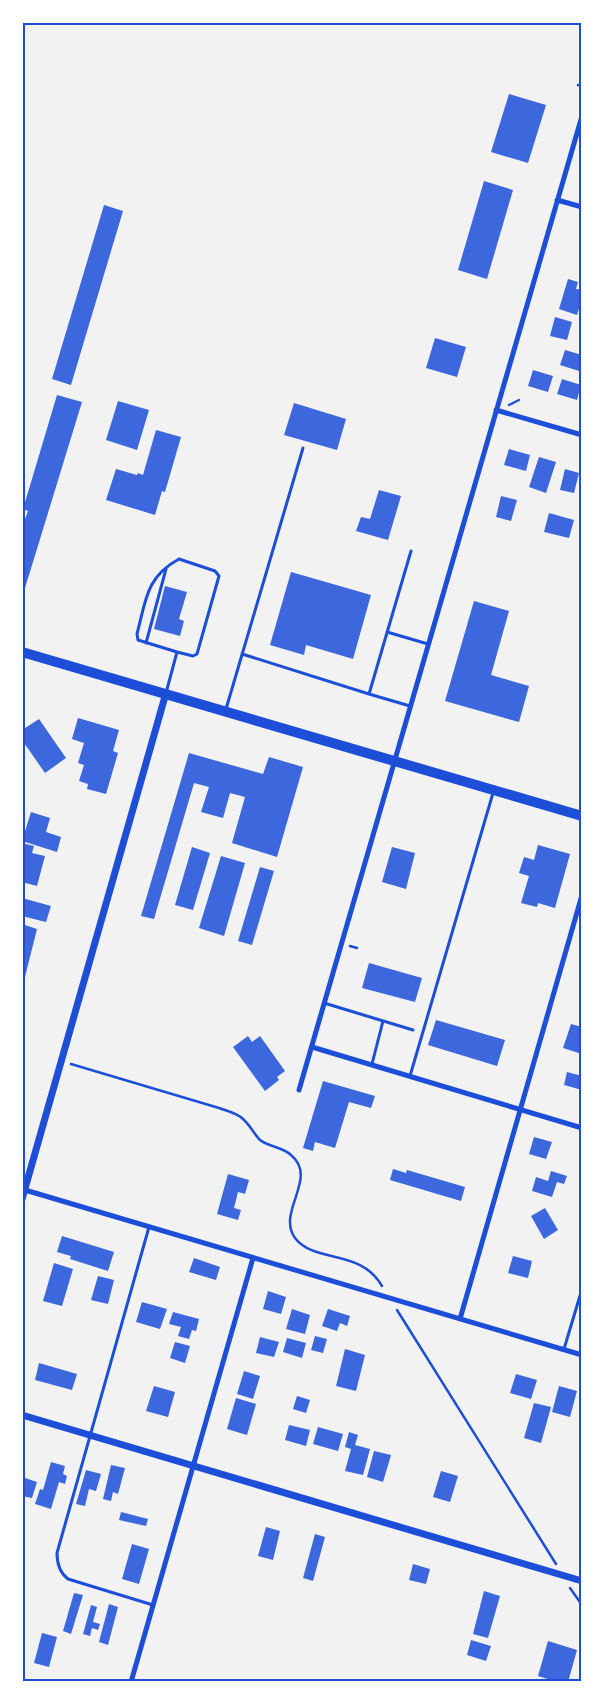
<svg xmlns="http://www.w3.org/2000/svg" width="604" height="1704" font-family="'Asap Condensed',sans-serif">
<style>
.building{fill:#3d67dc}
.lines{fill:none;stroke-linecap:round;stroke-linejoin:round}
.path{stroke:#1d4ed8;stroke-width:2.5}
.service{stroke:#1d4ed8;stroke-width:3}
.minor{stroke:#1d4ed8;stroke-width:5}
.tertiary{stroke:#1d4ed8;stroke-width:7}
.trunk{stroke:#1d4ed8;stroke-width:10}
.neatline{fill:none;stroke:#1d4ed8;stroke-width:2}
</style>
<rect width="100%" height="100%" fill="#f2f2f2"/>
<path class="building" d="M509,94l37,11 -18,58 -37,-11z
M484,181l29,9 -26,89 -29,-9z
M104,205l19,6 -52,174 -19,-6z
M568,279l10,3 -2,7 6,1v9l-5,16 -18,-6z
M555,317l17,5 -5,18 -17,-4z
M435,338l31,9 -9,30 -31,-9z
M565,350l17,5 -3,16 -19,-6z
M533,370l20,6 -5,16 -20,-6z
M562,379l19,6 -4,15 -20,-6z
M57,395l25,7 -57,186 -3,-1v-60l6,-16 -5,-2z
M118,401l31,9 -12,40 -31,-10z
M294,403l52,16 -9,31 -53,-15z
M156,430l25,7 -16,55 -3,-1 -7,24 -49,-15 10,-31 21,6 1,-2 5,2z
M509,449l21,6 -4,16 -22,-6z
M539,457l17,5 -10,31 -17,-6z
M565,469l14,4 -5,20 -14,-3z
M379,490l22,6 -13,44 -32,-9 5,-14 9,2z
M501,496l16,4 -6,21 -15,-4z
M549,513l25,7 -5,18 -25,-6z
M291,572l80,23 -18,64 -47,-14 -2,10 -34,-10z
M165,586l22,6 -8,27 5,2 -4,15 -26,-7z
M474,601l35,10 -18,64 38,11 -10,36 -74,-21z
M78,718l41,12 -6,21 5,2 -12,41 -19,-5 1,-5 -9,-3 5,-16 -6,-2 6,-20 -12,-4z
M39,719l27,39 -21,15 -23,-33v-10z
M189,753l74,21 6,-17 34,10 -26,90 -45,-14 13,-46 -15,-4 -7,25 -22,-6 8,-25 -15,-4 -40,136 -13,-3z
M31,812l19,6 -4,14 15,5 -4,15 -35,-11z
M22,843l12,3 -2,7 13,3 -8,30 -15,-4z
M538,845l32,9 -15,54 -17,-5 -1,4 -16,-4 8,-27 -10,-3 5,-16 10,3z
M192,847l18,6 -17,57 -18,-5z
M392,847l23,6 -9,36 -24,-7z
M221,856l24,7 -21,73 -25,-8z
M260,867l14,4 -22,74 -14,-4z
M22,898l29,8 -5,16 -24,-6z
M22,924l15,5 -12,48h-3z
M369,963l53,15 -7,24 -53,-14z
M436,1020l69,20 -8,26 -69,-21z
M571,1024l11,3v27l-19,-6z
M248,1036l4,6 8,-6 25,35 -8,6 2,3 -14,11 -32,-44z
M567,1072l15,4v14l-18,-5z
M323,1081l52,15 -4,12 -22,-6 -14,46 -20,-6 -2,9 -10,-3z
M534,1137l18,5 -6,17 -17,-5z
M393,1169l13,4 1,-3 58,17 -4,14 -71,-21z
M551,1171l16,5 -3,8 -7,-2 -5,15 -20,-6 4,-14 12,4z
M228,1174l21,6 -4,14 -7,-2 -4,16 7,2 -3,10 -21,-6z
M545,1208l13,22 -14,9 -13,-23z
M62,1236l52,16 -6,19 -38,-12 1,-3 -14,-4z
M513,1256l19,5 -4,17 -20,-5z
M194,1258l26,9 -4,13 -27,-8z
M54,1263l19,6 -11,37 -19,-5z
M98,1276l16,4 -6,24 -17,-4z
M268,1291l18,6 -5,17 -18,-5z
M142,1302l25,7 -7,20 -24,-7z
M292,1309l18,6 -5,19 -19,-5z
M328,1309l22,7 -3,10 -7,-3 -3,8 -15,-5z
M173,1312l26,7 -3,12 -4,-1 -3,9 -11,-3 3,-9 -12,-3z
M315,1336l12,3 -4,14 -12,-3z
M260,1337l19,5 -5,15 -18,-4z
M287,1338l19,5 -4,15 -19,-6z
M175,1342l15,4 -5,17 -15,-5z
M345,1349l20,6 -9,36 -20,-5z
M39,1363l38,11 -5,16 -37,-10z
M244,1371l16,5 -7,23 -16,-5z
M516,1374l21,6 -6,19 -21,-6z
M154,1386l21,6 -7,25 -22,-6z
M559,1386l18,5 -7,26 -18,-5z
M297,1396l13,4 -4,13 -13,-4z
M236,1398l20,6 -9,31 -20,-6z
M534,1403l17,4 -10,36 -17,-5z
M289,1425l21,5 -4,16 -21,-6z
M318,1427l25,7 -5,17 -25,-7z
M349,1432l9,3 -3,10 15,4 -7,26 -18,-4 6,-22 -6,-2z
M374,1451l17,4 -8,27 -16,-5z
M51,1462l14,4 -2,8 4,2 -2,8 -6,-2 -8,27 -16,-5 5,-15 3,1z
M111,1465l14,3 -7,26 -5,-2 -2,9 -8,-2z
M86,1470l15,4 -5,17 -7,-2 -4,17 -9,-2z
M441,1471l17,5 -8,26 -17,-5z
M22,1477l15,5 -5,16 -10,-2z
M121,1512l27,7 -2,7 -27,-6z
M266,1527l14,4 -7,29 -15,-4z
M315,1534l10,3 -12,44 -10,-3z
M132,1544l17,5 -10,35 -17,-5z
M413,1564l17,5 -4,15 -17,-4z
M484,1591l16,5 -12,42 -15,-4z
M74,1593l9,2 -12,39 -8,-3z
M109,1604l9,3 -10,38 -9,-3z
M91,1605l6,2 -4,15 7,2 -2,6 -6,-2 -2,8 -7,-2z
M42,1633l15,4 -8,30 -15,-4z
M471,1640l20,6 -5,15 -19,-6z
M548,1641l29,9 -9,32h-11l-19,-6z"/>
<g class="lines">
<path class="path" d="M578,85l4,1
M509,405l10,-5
M350,946l7,2
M71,1064l148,44c8,3 18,5 24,11 7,6 11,15 17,21 9,7 23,7 31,15 28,23 -15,57 4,83 20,26 65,10 87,48
M397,1310l159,254
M570,1588l12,17"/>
<path class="service" d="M387,632l41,12
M146,643l20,-74
M242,654l127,40 42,-143
M166,693l11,-41 16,4 4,-2 22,-78 -4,-5 -36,-12c-33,18 -33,41 -42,75l1,6 39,12
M369,694l41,12
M226,709l77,-261
M324,1003l89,27
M372,1064l11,-43
M410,1076l83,-283
M149,1227l-92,326c0,10 3,20 11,26l85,26
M564,1349l18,-60"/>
<path class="minor" d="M557,200l25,7
M496,410l86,25
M312,1047l270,81
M299,1090l283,-974
M25,1190l557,165
M460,1319l122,-424
M131,1682l122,-424"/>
<path class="tertiary" d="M22,1199l144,-506
M22,1415l560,166"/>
<path class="trunk" d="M22,652l560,164"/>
</g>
<rect width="604" height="1704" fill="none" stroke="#ffffff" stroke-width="48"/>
<rect x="24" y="24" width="556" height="1656" class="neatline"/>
</svg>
